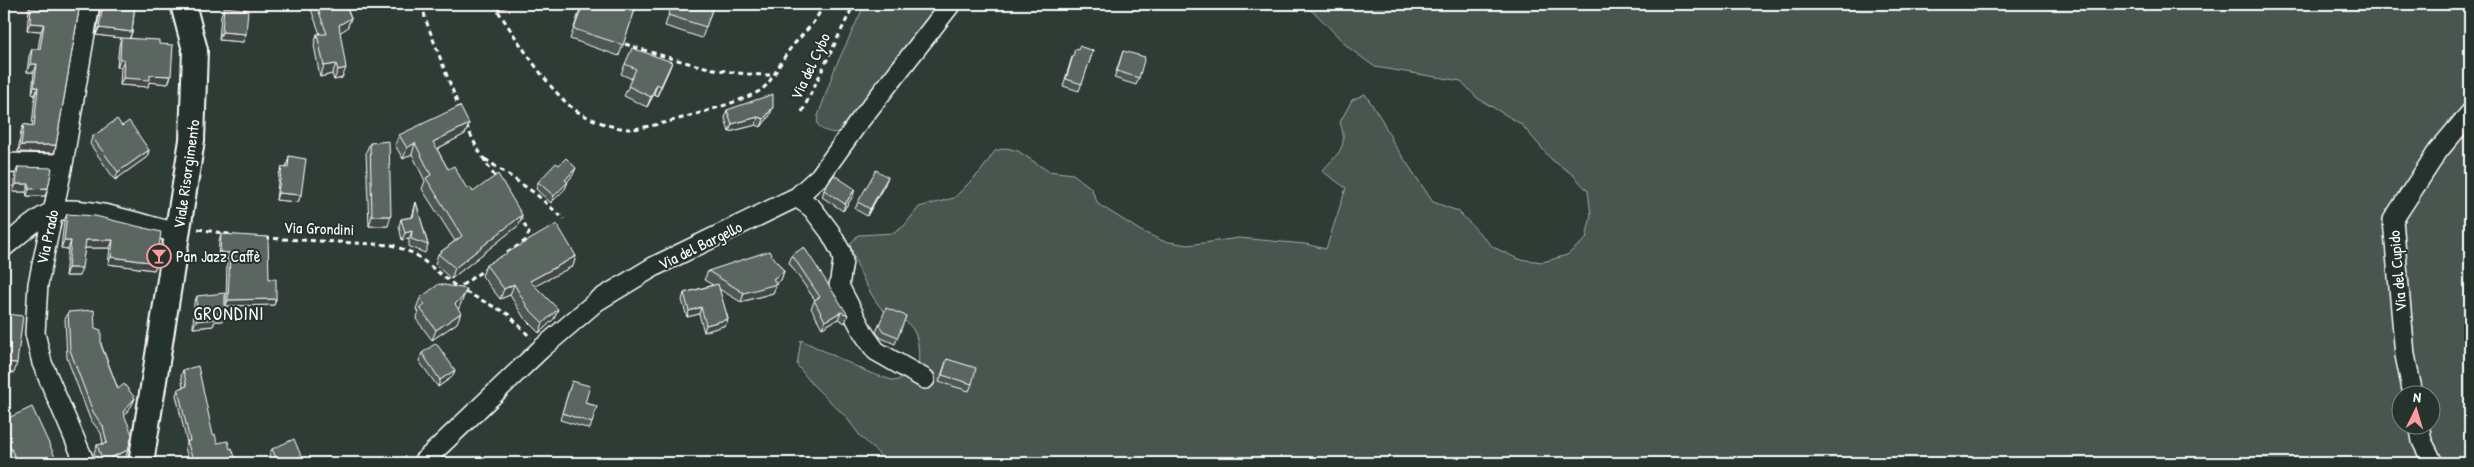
<svg xmlns="http://www.w3.org/2000/svg" width="2474" height="467" font-family="'Patrick Hand',sans-serif">
<style>
.green{fill:#4a544f;stroke:#a4aaa7;fill-rule:evenodd}
.lines{fill:none;stroke-linecap:round;stroke-linejoin:round}
.minor-casing{stroke:#fff;stroke-width:22}
.major-casing{stroke:#fff;stroke-width:28}
.path{stroke:#fff;stroke-width:3;stroke-dasharray:5 4;stroke-linecap:butt}
.minor{stroke:#26332d;stroke-width:19}
.major{stroke:#26332d;stroke-width:24}
.wall{fill:#4e5853;stroke:#fff}
.shaded-wall{fill:#404744;stroke:#fff}
.building{fill:#5b6661;stroke:#fff}
.labels{text-anchor:middle;stroke-width:4;stroke-linejoin:round;paint-order:stroke}
.street-label{font-size:16px;fill:#fff;stroke:#26332d}
.poi-label{font-size:16px;fill:#fff;stroke:#26332d;text-anchor:start}
.neighbourhood-label{font-size:18px;letter-spacing:1px;fill:#fff;stroke:#26332d}
</style>
<rect width="100%" height="100%" fill="#2f3b35"/>
<filter id="ink" filterUnits="userSpaceOnUse"><feTurbulence type="fractalNoise" baseFrequency=".02" numOctaves="2"/><feDisplacementMap in="SourceGraphic" scale="10" xChannelSelector="R" yChannelSelector="G"/><feConvolveMatrix kernelMatrix="1 2 1 2 8 2 1 2 1" color-interpolation-filters="sRGB"/></filter>
<g filter="url(#ink)">
<path class="green" d="M865,4h76l-99,126 -7,3c-11,-2 -20,-4 -17,-17l17,-48z
M1301,4h1169v459h-1586l-6,-10 -17,-16 -15,-20 -34,-33 -15,-19 4,-25 69,33 25,8 23,-9c1,-15 3,-40 -12,-50 -6,-4 -15,-6 -21,-10 -14,-12 -31,-51 -35,-68l8,-9 36,-2 10,-7 15,-19 35,-9 27,-27 14,-20 11,-3 12,3 30,20 25,3 18,14 7,16 43,27 22,10 25,4 51,-7 66,6 21,5 20,-61 -24,-17c16,-18 27,-23 18,-49l12,-22 13,-6 17,26 12,24 39,58 25,9 35,36 25,12 25,3 24,-7 19,-16 5,-24 -3,-24 -16,-17 -20,-14 -31,-36 -44,-26 -16,-17 -86,-14 -26,-19 -33,-34zM2402,394h30v30h-30z"/>
<g class="lines">
<g class="minor-casing">
<path id="minor" d="M4,163l59,1
M797,197l15,11 18,24 11,20 2,9 -4,25 25,48 12,17 49,28
M4,247c14,-11 30,-27 46,-34 28,-12 98,14 128,20
M2413,394l-8,-39 -12,-135 45,-69 32,-38
M2419,424l3,17 11,22
M85,463l-43,-100 -7,-30 3,-49 25,-120 27,-160
M422,463l119,-114 56,-48 58,-35 142,-69 23,-21 38,-53 93,-119"/>
</g>
<g class="major-casing">
<path id="major" d="M141,463l51,-323 3,-90 -12,-46"/>
</g>
<path class="path" d="M423,4l2,14 35,92
M493,4c20,28 59,94 87,109 14,8 35,16 51,16 22,-1 113,-27 130,-39 11,-8 19,-27 26,-37 12,-17 30,-29 36,-49
M625,44c48,15 95,31 146,31
M802,112l52,-108
M466,125l11,23 20,32
M485,159l51,35 28,25
M198,229l36,6
M265,238l127,7 23,9 43,34
M507,253l18,-12 4,-8 -10,-18
M488,267l-30,21 50,26 23,24"/>
<use href="#minor" class="minor"/>
<use href="#major" class="major"/>
</g>
<path class="wall" d="M30,4h50l-26,149 -36,-1 3,-21 3,-7 8,2 3,-31 -3,-1 2,-22h-7l2,-16 3,-7h6l3,-18 -14,-1 2,-22z
M114,4h21l-3,28 -2,6 29,6 12,32 -3,8 -19,-2 -1,5 -28,-2 1,-18h-4l2,-22 2,-7 -25,-3 4,-23 3,-7 11,1z
M309,4h37h-1l6,14 -4,10 -7,4 2,46 -8,2 -2,-6 -12,3 -6,-32 3,-11h3z
M496,4h19l-16,6z
M582,4h55l-18,52 -49,-17z
M672,4h42l-12,34 -37,-12z
M224,7l22,27 -3,8 -24,-2 2,-25z
M1078,50l15,1 -14,40 -16,-5 9,-29z
M1123,51l16,27 -3,7 -22,-7z
M672,62l-4,10 -11,24 -3,-2 -7,13 -23,-11 8,-17 -11,-5 4,-10z
M727,110l43,5 -9,12 -5,-2 -27,7 -4,-14z
M469,124l-4,10 -28,15 11,20 19,20 55,26 -3,10 -68,54 -16,-15 3,-10 17,-13 -33,-52 3,-8 -13,-27 -9,5 -8,-14 4,-10z
M122,126l27,24 -2,7 -32,23 -25,-36 2,-7z
M370,143l18,83h-19l-3,-74z
M289,156l12,39 -3,7 -22,-2 3,-26 3,-7 4,1z
M18,167l30,21 -3,8h-18l-1,-4h-13l2,-18z
M573,175l-6,7 -2,7 -14,14 -15,-14 2,-7z
M885,184l-18,32 -12,-7 3,-7z
M824,190l29,6 -10,15 -21,-14z
M416,202l12,43 -3,8 -16,-6v-8l-7,1 -3,-14 2,-7 11,-2z
M67,214l90,49 -3,7 -46,-6 2,-16h-25l-6,28h-14l3,-27 -7,-1 3,-27z
M221,234l48,45 7,20 -2,6 -48,1 1,-47h-9l1,-18z
M792,255l56,60 -3,8 -7,-4 -16,9 -11,-20 4,-8 -26,-37z
M576,256l-3,10 -38,20 19,33 -15,14 -15,-15 -14,-23 -10,4 -18,-23 4,-11z
M708,271h76l-3,9 -4,3 -4,10 -32,9 -22,-13 9,30 -2,6 -22,7 -5,-18 -12,3 -5,-17 2,-7 29,-8 -9,-5z
M197,296l26,25h-8l-2,5 -20,2 1,-25z
M420,298l43,1 -5,10 -1,14 -25,17 -16,-21 3,-7 -3,-3z
M68,312l27,16 23,61 17,9 -3,7 -8,10 4,35 -2,7 -15,6h-13l-4,-10 3,-8 6,-1 -2,-11 -11,-14 -23,-61 -2,-39z
M906,316l-11,28 -14,-6 -5,-6 3,-7z
M422,353l33,17 -3,7 -14,10 -19,-26z
M947,359l25,25 -3,7 -30,-9z
M183,370l34,73 13,6 7,14h-47l-5,-15 2,-5 -11,-48 2,-6 5,-2 -2,-11z
M570,387l15,16 12,3 -7,23 -30,-9z
M4,420l54,43h-49l-5,-11z
M272,449l32,14 -31,-1 -4,-7z"/>
<path class="shaded-wall" d="M501,4h14l-16,6z
M351,18l-4,10 -12,8 4,-11z
M30,23l14,1 -3,7 -14,-1z
M99,28l33,4 -3,7 -33,-4z
M222,32l24,2 -3,8 -24,-2z
M120,59l4,1 -3,7h-4z
M672,62l-4,10 -11,24 4,-10z
M30,64h7l-3,8h-7z
M336,64l-4,10 -12,3 4,-11z
M346,68l-4,10 -8,2 4,-10z
M150,75l21,1 -3,8 -19,-2 -1,5 -28,-2 3,-7z
M657,84l-3,10 -7,13 4,-10z
M34,87h4l-3,8 -3,-1z
M773,107l-3,8 -9,12 3,-8z
M758,117l-2,8 -27,7 3,-8z
M469,124l-4,10 -36,19 4,-11z
M415,143l-3,11 -9,5 4,-11z
M21,145h35l-2,8 -36,-1z
M149,150l-2,7 -32,23 3,-8z
M576,168l-3,7 -10,12 2,-7z
M888,177l-3,7 -18,32 3,-7z
M568,182l-3,7 -14,14 3,-7z
M16,184h13l-3,8h-13z
M48,188l-3,8h-18l2,-7z
M855,189l-2,7 -10,15 2,-7z
M278,193l23,2 -3,7 -22,-2z
M522,215l-3,10 -68,54 4,-11z
M372,216h19l-3,10h-19z
M412,231l-3,8 -7,1 3,-7z
M86,240h27l-3,8h-27z
M64,241h7l-3,8 -7,-1z
M220,252l10,1 -3,6h-9z
M576,256l-3,10 -47,25 4,-10z
M111,257l46,6 -3,7 -46,-6z
M68,268h14l-3,8h-14z
M784,271l-3,9 -5,4h1l-4,9 -32,9 3,-9 29,-14z
M514,284l-4,11 -10,4 4,-10z
M467,289l-8,19 -8,7 4,-11z
M276,299l-2,6 -48,1 2,-6z
M701,307l-2,7 -12,3 2,-6z
M558,309l-4,10 -15,14 4,-10z
M841,312l-3,7 -16,9 3,-7z
M461,313l-4,10 -25,17 4,-10z
M216,314h9l-2,7h-8l-2,5 -20,2 3,-7z
M728,319l-2,6 -22,7 2,-7z
M4,362l13,1 -3,10 -10,-1z
M455,370l-3,7 -14,10 2,-7z
M135,398l-3,7 -11,15 2,-8z
M128,450l-2,7 -15,6h-9l1,-2z"/>
<path class="building" d="M31,4h49l-24,141h-35l3,-21 10,3 4,-40h-4l3,-23h-7l2,-15h8l4,-25 -14,-1z
M116,4h19l-3,28 -33,-4 4,-23 12,2z
M316,4h29l6,14 -12,7 7,43 -8,2 -2,-6 -12,2 -7,-32h10z
M583,4h54l-14,41 -49,-16z
M672,4h42l-8,23 -38,-12z
M224,7l24,3 -2,24 -24,-2z
M121,38l38,2v4l14,1 -2,31 -21,-1v5l-27,-2 1,-18 -4,-1z
M1079,46l14,5 -11,33 -16,-5 9,-30 3,1z
M632,48l40,14 -11,24 -4,-2 -6,13 -23,-11 8,-17 -11,-5z
M1123,51l22,6 -6,21 -22,-7z
M773,94v13l-9,12 -6,-2 -26,7 -5,-14z
M460,106l9,18 -36,18 15,27 6,-3 13,23 3,-2 3,5 25,-18 24,41 -67,53 -17,-14 24,-18 -36,-58 5,-3 -16,-32 -8,5 -8,-13z
M117,119l5,7 7,-5 20,29 -31,22 -26,-35z
M389,141l2,75h-19l-2,-73z
M289,156l17,3 -5,36 -23,-2 4,-26 6,1z
M566,158l10,10 -11,12 3,2 -14,14 -16,-14 18,-19 3,2z
M18,167l34,1 -4,20 -19,1v-5h-13z
M876,170l12,7 -18,32 -12,-7z
M834,175l21,14 -10,15 -21,-14z
M416,202l12,43 -17,-6 1,-8 -7,2 -4,-14 12,-2z
M67,214l28,2 66,16 -4,31 -46,-6 2,-17h-27l-4,28h-14l3,-27h-7z
M557,224l19,32 -46,25 28,28 -15,14 -15,-15 -14,-24 -10,5 -18,-24z
M221,234l47,3 1,42h7v20l-48,1 2,-47 -10,-1z
M804,247l44,68 -7,-3 -16,9 -11,-21 6,-3 -28,-42z
M769,251l15,20 -11,8 4,5 -33,9 -36,-22z
M439,284l28,5 -5,9 -7,6 6,9 -25,17 -16,-22 5,-3 -5,-7z
M718,284l10,35 -22,6 -5,-18 -12,4 -5,-18z
M225,293v21h-9v5l-20,2 1,-25z
M4,303l2,1 1,10 16,2 -6,47 -13,-1z
M886,308l20,8 -8,21 -15,-6 -4,-6z
M94,310l1,18 6,2v15l17,44 6,-5 11,14 -12,14 9,22 -4,16 -25,11 -6,-16 10,-2 -4,-17 -10,-14 -23,-62 -2,-38z
M436,343l19,27 -15,10 -18,-27z
M947,359l29,9 -4,16 -30,-9z
M198,366l15,69 2,-1 2,9 11,-2 2,8 2,-1 5,15h-43l-7,-22h3l-12,-52 9,-3 -4,-16z
M572,381l18,5 -5,17 12,3 -5,17 -30,-10z
M32,407l26,56 13,-6 3,6h-64l6,-3 -12,-27v-13z
M294,439l10,24h-33l6,-3 -5,-11z"/>
</g>
<defs>
<g id="bar-ring" transform="scale(1.25)"><circle r="9.5" fill="#26332d" stroke="#ff9aa2" stroke-width="1.5"/><path d="M-6-5H6L.8 .8V4.5H3.5V6h-7V4.5H-.8V.8Z" fill="#ff9aa2"/></g>
</defs>
<g fill-rule="evenodd">
<use href="#bar-ring" x="159" y="256"/>
</g>
<g class="labels">
<g class="street-label">
<text transform="translate(810 66) rotate(-65)" y="6">Via del Cybo</text>
<text transform="translate(186 174) rotate(-82)" y="6">Viale Risorgimento</text>
<text transform="translate(319 228) rotate(2)" y="6">Via Grondini</text>
<text transform="translate(47 237) rotate(-78)" y="6">Via Prado</text>
<text transform="translate(700 245) rotate(-26)" y="6">Via del Bargello</text>
<text transform="translate(2397 271) rotate(-95)" y="6">Via del Cupido</text>
</g>
<g class="poi-label">
<text x="176" y="262">Pan Jazz Caffè</text>
</g>
<g class="neighbourhood-label">
<text x="229" y="320">GRONDINI</text>
</g>
</g>
<rect width="2474" height="467" fill="none" stroke="#26332d" stroke-width="20"/>
<rect x="10" y="10" width="2454" height="447" fill="none" stroke="#fff" stroke-width="2" filter="url(#ink)"/>
<g transform="translate(2416 410) rotate(5)"><circle r="24" fill="#26332d" stroke="#7d8581"/>
<path d="M0-4L9 19L0 12L-9 19Z" fill="#ff9aa2"/>
<text y="-8" font-size="14" font-weight="bold" text-anchor="middle" fill="#ffffff">N</text>
</g>
</svg>
